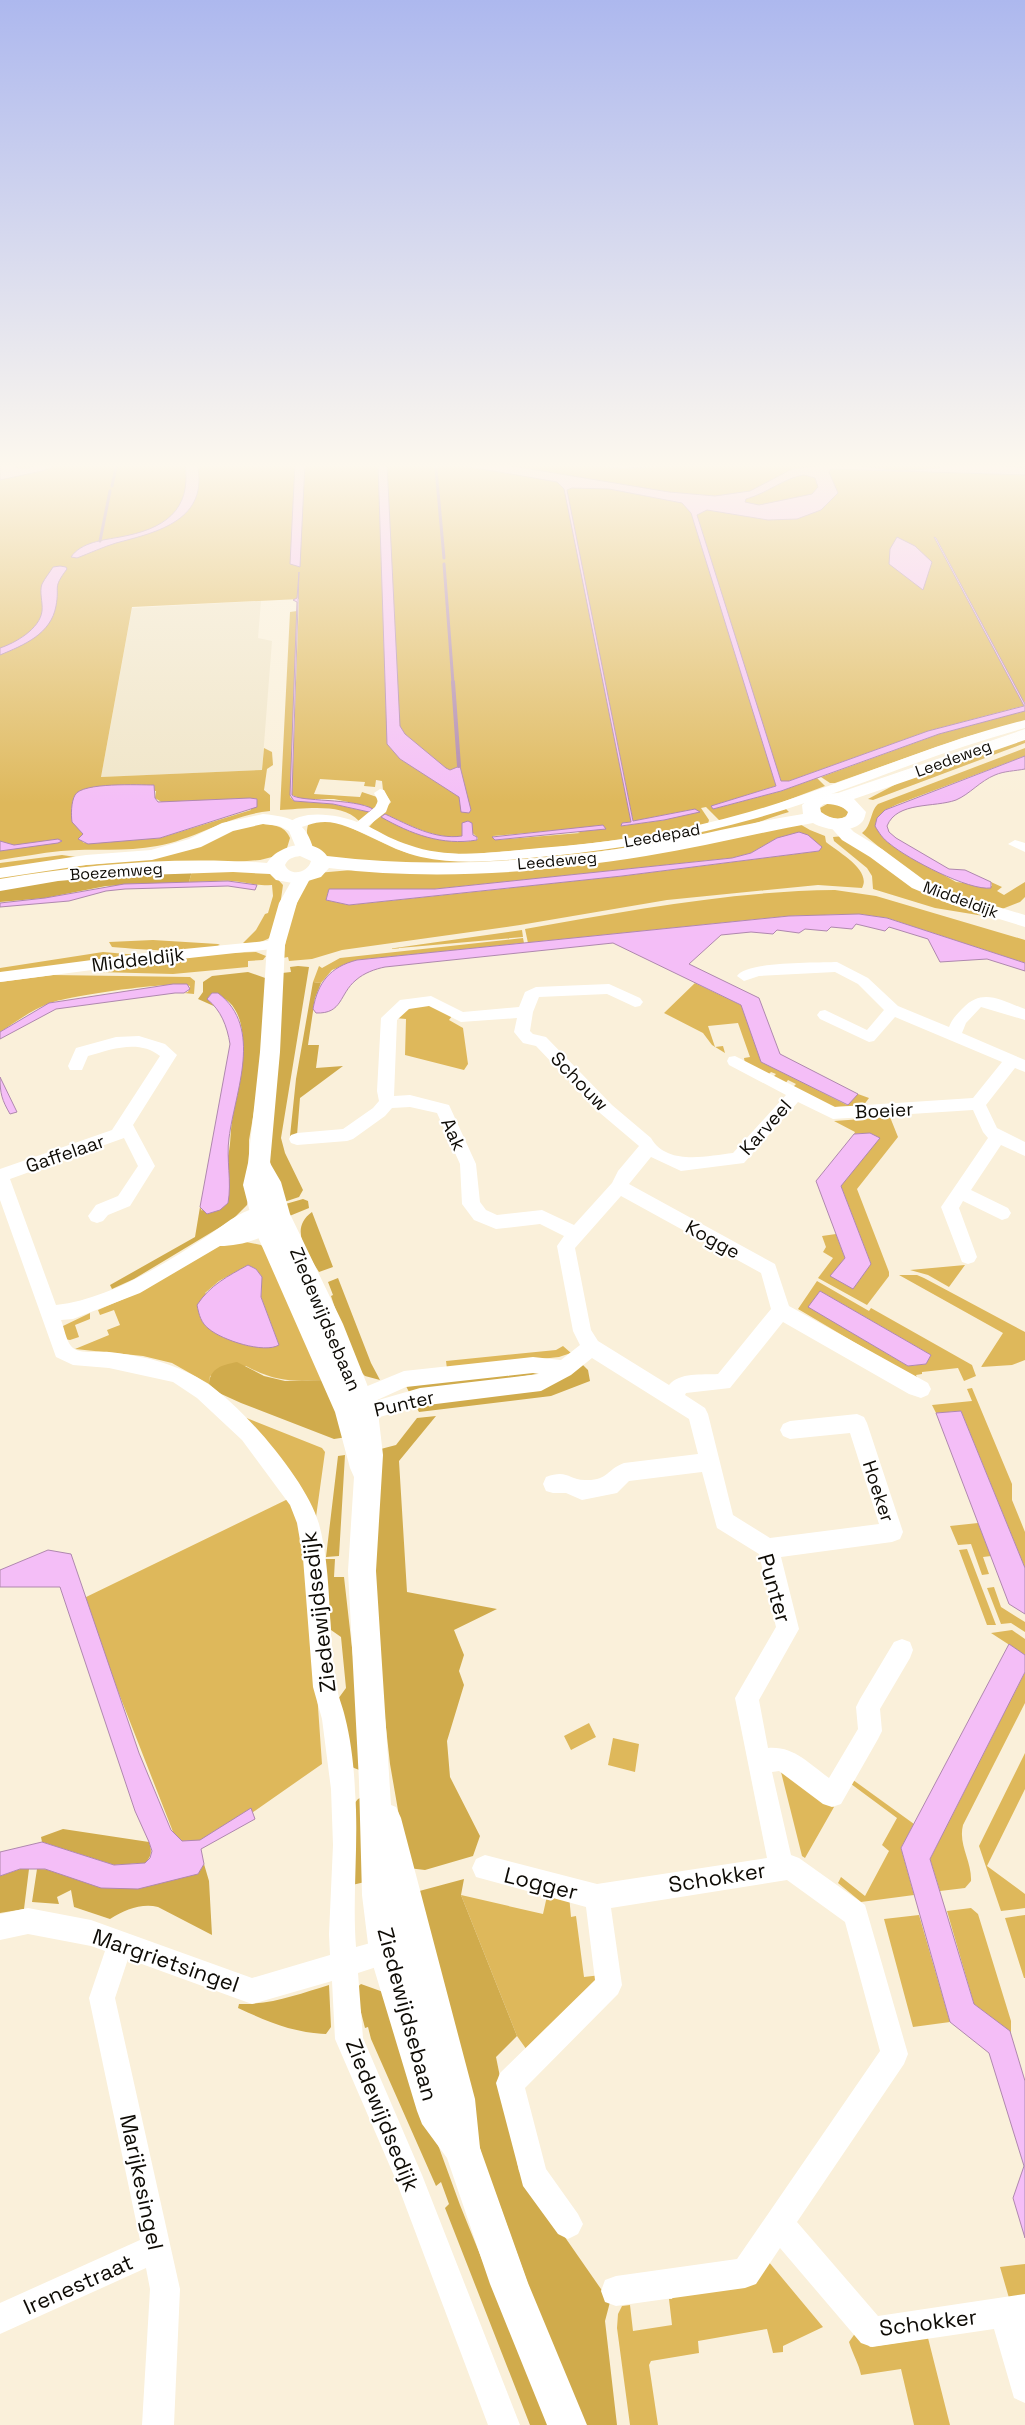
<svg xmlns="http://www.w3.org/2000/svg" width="1025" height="2425" font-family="'Space Grotesk',sans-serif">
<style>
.built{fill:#f0e5c8}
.green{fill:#deb85b;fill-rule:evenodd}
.forest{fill:#d0ab4c}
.water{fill:#f4bef7;stroke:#af88ae;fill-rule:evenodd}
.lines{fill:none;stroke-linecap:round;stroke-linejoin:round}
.stream-far1{stroke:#af88ae;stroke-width:3}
.stream{stroke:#af88ae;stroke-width:4}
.minor{fill:#fff;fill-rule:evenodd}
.tertiary{fill:#fff;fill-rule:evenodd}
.secondary{fill:#fff;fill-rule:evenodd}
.labels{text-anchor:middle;stroke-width:4.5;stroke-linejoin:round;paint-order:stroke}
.far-street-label{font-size:16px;fill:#0e0b05;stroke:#fff}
.street-label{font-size:19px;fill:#0e0b05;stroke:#fff}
.near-street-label{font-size:22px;fill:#0e0b05;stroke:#fff}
</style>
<rect width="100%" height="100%" fill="#faf0da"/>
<path class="built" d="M261,601l-3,37 14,3 -10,129 -161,7 31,-169z"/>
<path class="green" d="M14,463h1011v241l-1,-3 -1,5 -95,25 -139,50h-8l-8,-5 3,10 -65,20 2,3 68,-18 36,-13 8,8 -64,24 -41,11 -14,-14 -5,1 8,12 -1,4c-67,13 -133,23 -200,27 -25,2 -51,5 -76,1 -23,-3 -44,-14 -63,-25l22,-25 -8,-12 -1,-9 -6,-1 -1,7 -11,-1 1,-4 -45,-3 -6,15 46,3 2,-5 15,5 1,10 -19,14c-17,-19 -56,-12 -79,-11l10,-198 7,-1 -7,186 4,4 39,3 31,7 3,-5 -33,-7h-32l-10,-4 7,-196 -167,8 -31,170 161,-7 2,-22 8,4 1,13 -6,4 -3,21 6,5v16c-41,4 -74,28 -113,35 -32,6 -64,2 -96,5 -20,2 -41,6 -61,9v-393zM87,789l69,2 -1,7 8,5 87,-5 1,12 -91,28 -76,5 -2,-2 1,-7 -5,-6zM630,806l3,15 62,-12 -31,11 -43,6 1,-3 9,-1zM385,814c25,11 50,26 78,22l-1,-13 16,15 -1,2c-36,6 -64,-7 -96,-23zM571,829l9,4 -85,7 -2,-4z
M1025,711v10l-63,17 -127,45h-5l-9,-6 118,-43z
M1025,739v4l-152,57 -5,-1 30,-16z
M1025,748v8l-127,48 -13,6 -8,8 14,27 65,37 36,4 -1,-4 11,5 -5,4 7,4 21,-13v15l-5,5 -18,7 -38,-10 -46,-20 -56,-46c10,-7 8,-22 16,-29z
M829,803l7,1 12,6v4c-8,9 -19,4 -28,-1v-5z
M786,809l3,3c-18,5 -36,13 -54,17 -115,23 -230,37 -348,33 -14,-1 -44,2 -56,-3 -17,-7 -29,-19 -22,-37l21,-4 66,31 12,4 37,5 128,-6z
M798,823l12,7 15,6 1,6c12,10 46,28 36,46l-44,-3 -151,15 -147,25 -178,25 -30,9 -23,2 -1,-4 -5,1 5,-32 17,-44 12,-9 46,-4 124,-1zM777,838l42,13 -197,25 -273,29 -23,-5 3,-11h106l297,-31 19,-5z
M259,824c12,0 26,1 31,14l-3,10 -15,9 -12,3 -260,21v-4l46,-8 91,-9 100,-32z
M844,836l140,78v2l-49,-8 -62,-19 -1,-13 -5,-8 -33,-27 -1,-4z
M62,855l21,3 -83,12v-7z
M232,870l40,3 11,12 -3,21 -9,31c-8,5 -18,8 -28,6l13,-13 9,-16 3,-1 5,-17 -1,-11c-16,1 -17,-1 -31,-3 -17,-3 -35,0 -52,0l3,-11z
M835,890l41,6 149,44v23l-138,-45 -28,-4 -70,2 -261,27 -3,-14c102,-18 206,-38 310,-39z
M522,930l1,7 -135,12z
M523,938l1,5 -167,17 -25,10 -11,13 -8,-1 6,-16 3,2 18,-10z
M153,940l65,4 2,1c-22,10 -82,4 -108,2l-3,-5z
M103,952l35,3 -138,19v-6z
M256,952l10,4 -3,4 -15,1v6l-75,7 -75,-2 -4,-3 131,-16z
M53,975l137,2 5,4 -1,13 -10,-1 4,-1 2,-6c-14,-6 -123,10 -140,17 -17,6 -34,19 -50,29v-50z
M695,983l46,22 21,57 85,43 11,-11 11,4 -6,8 -31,1 -39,-20 3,-3 -8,-4 -3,4 -12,-7 3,-3 -5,-2 -3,3 -23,-11 -1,-6 6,-1 -12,-34 -30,3 7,21 8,-1 2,7 -13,-8 -9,-12 -39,-20z
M430,1005l22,11 -3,4 14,8 5,36 -4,6 -59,-15 1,-36 -11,-1 13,-11z
M890,1117l8,20 -41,52 32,83v4l-22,29 -49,-27 15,-20 -10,-6 3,-5 -4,-11 14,-2 9,24 -14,19 40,-13 -30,-78 29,-53 -16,1 1,-2 -21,-11z
M241,1241l20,4 13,11 53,124c-35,1 -49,3 -81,-14l-36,10 -1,8 -37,-21 -29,-7 -68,-7 34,-14 -2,-5 13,-5 -6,-15 -14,5 -2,-5 44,-19 79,-47zM248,1265l8,4 6,8 -1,20 18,48 -74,-52 14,-12z
M965,1265l-16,22 -21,-12 -18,-5z
M899,1275h18l7,3 101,54v28l-13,5 -31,2 22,-34z
M817,1281l52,30 2,-3 101,57 4,11 -12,5 -6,-13 -36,4v2l-6,1 2,5 -120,-71zM820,1291l111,64 -5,9 -18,2 -99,-59z
M90,1313v6l-15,6 4,12 -9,3 -6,-1 -3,-10 2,-3z
M563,1346l8,7 -12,4 -112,12 -1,-8 110,-11z
M972,1388l40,96v16l13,32v36l-64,-157 -25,2 -4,-8 40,-4 -5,-12z
M244,1417l78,31 3,4 -9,65c-15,-38 -44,-70 -72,-100z
M288,1499l18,36 16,229 -122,85 -23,-7 -95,-243z
M978,1523l13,33 -8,1 6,17 -7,1 -11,-31 -13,1 -8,-19z
M967,1549l29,76h-9l-28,-75z
M994,1587l7,20 24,15v10l-14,-9 -10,1 -14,-36z
M1012,1630l13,9v16l-34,-22z
M1025,1672v31l-62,122c-5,20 9,36 8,56l-6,7 -25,3 -10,-32z
M589,1723l7,14 -25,13 -7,-14z
M613,1738l26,6 -4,28 -27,-7z
M1025,1753v36l-38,77 38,28v14l-24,3 -22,-65z
M787,1771l47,36 -29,51 -3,-2 -21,-84z
M849,1777l65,47 -13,24 13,47 -53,7 -23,-19 3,-6 24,19 24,-45 -7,-6 15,-27 -50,-37z
M461,1895l82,19 4,-18 22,-1 2,22 5,-1 8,61 17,-2 -72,78 -12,-17z
M971,1908l7,6 33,107v15l-2,-5 -35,-27 -27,-93z
M919,1915l31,107 -37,5 -29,-108z
M1025,1915v63h-1l-19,-60z
M768,2261l55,66 -40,19v6l-10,1 -6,-24 -69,12 1,12 -48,8 -2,4 9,60h-28l-13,-97 1,-14 4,-8 8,-1 3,26 39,-6 -3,-26h3l4,-10z
M1025,2264v31l-16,3 -9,-31z
M856,2332l14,15 58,-9 22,87h-36l-13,-56 -40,6c-2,-11 -8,-20 -12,-33z"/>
<path class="forest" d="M192,871l-3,11 -83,4 -61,12 -45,4v-13l60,-10z
M298,966l11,1 -28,171 4,15 18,37 -4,7 -18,6 -13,-49 14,-181 9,-1 -1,-5z
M248,972l20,7 -4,75 -15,86v56l-2,9 -15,15 -98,59 -22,10 -2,-4 85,-48 5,-30 2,4c8,-17 18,-34 25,-52 4,-11 3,-26 5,-38 6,-34 30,-116 -20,-128l-5,6 9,8 -18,-8 5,-7v-10l9,-6z
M313,982l8,1 -6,15 -7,47h11l-3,23 27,-2 -43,32 -3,37 -7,1 6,-57z
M303,1199l5,2 1,7 -22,9 -5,-12z
M312,1212l21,55 -14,5c-11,-18 -31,-43 -7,-60z
M338,1278l33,85 9,17 -15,-4 -11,-11 -23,-69 2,-1 -5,-13z
M237,1362l27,14 21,5 42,-1 20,57 -13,2 -93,-36 -22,-10 -10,-9c1,-16 13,-19 28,-22z
M581,1363l7,7 2,11 -39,15 -132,16 -5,-9 121,-14z
M540,1369l4,4 -134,21 -5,-10z
M436,1416l-37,45 8,131 90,17 -43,21 10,25 -5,16 5,14 -17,56 3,36 30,59 -7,20 -48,14 -17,-2 -18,-104 -17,-155 4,-159 19,-5 21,-27z
M345,1455l-6,101 -13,1 12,-101z
M325,1559h10l-1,18h10l12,106 6,88 -8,-3 -7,-5 -9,-64 8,-11 -5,-51 -10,-7z
M364,1796l1,86 -13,3 1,-80 5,-6z
M63,1829l86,13c3,9 3,14 -4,21l-31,2 -72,-23 -1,-5z
M204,1864l5,17 3,54 -54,-28c-17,-4 -33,3 -48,12l-36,-12 -3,-17 -14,7 2,7 -27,-2 5,-33 161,5z
M20,1869h9l-5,40 -24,4v-37z
M464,1879l-3,16 56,141 -21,21 23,114 91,131 -5,19 12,104h-33l-36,-85 -66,-184 -70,-263z
M361,1984l25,9 36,108 38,104 89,220h-19l-85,-217 4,-4 -8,-22 -5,4 -65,-147 -3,-12 -3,1 -10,-39z
M329,1985l2,42 -5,7c-35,-2 -57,-12 -88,-26l1,-4c32,1 60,-10 90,-19z"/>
<path class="water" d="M16,463l-1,4c7,2 16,3 21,-4h26l-20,8 -42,9v-16z
M185,463h12c13,57 -39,69 -81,80 -13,4 -26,10 -39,15l-6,-1c10,-15 33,-17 49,-20 44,-8 72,-26 65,-74z
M295,463h10l-5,104 -10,-3z
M378,463h9l13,263 5,8 41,34 4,2 10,-4 11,44 -2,3 -8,-1 -2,-15 -59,-38 -13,-15z
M432,463h62l175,29 46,4 35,-5 42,-22 33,-4 19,1 4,-3h16l-10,2 44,6 42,-3 -5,-5h-5h46l49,5v7l-194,-6 -2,3 9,21 -17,17 -24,9 -29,1 -61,-10 -10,5 84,266h8l139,-50 96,-25 -90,-169 2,1 89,166v7l-86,23 -158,57 -68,18 -2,-3 65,-20 -85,-273 -9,-10 -73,-14 -37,-1 -5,2 66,331 62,-12 5,3 -36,8 -43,6 1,-3 9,-1 -67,-333 -7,-7 -105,-18 -10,1 -7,4zM804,475l11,3 3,9 -6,7 -53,11 -14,-3 1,-3c22,-6 38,-21 58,-24z
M549,463h199l-125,5z
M897,537l18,9 17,16 -9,28 -34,-26 1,-15z
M60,566l6,1 1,2c-15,20 -7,16 -11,37 -5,28 -32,39 -56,49v-7c15,-5 40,-19 42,-37 1,-9 -3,-19 0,-27 3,-6 8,-12 11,-17z
M299,572l-7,223c7,7 62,3 81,14l-4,3 -36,-8 -39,-3 -4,-6 7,-193 -4,-2 4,-2z
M1025,756v13c-10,2 -21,2 -30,6 -15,6 -25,19 -39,25 -22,8 -59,1 -69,26l2,6 7,6 53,31 16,1 26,12v6c-22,3 -83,-29 -101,-44 -7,-5 -11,-11 -15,-18l2,-8 8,-8z
M154,785l1,13 3,4 92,-4 7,1v8l-97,31 -72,6 -10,-5 5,-5 -11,-12c-1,-7 -1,-20 3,-27 7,-13 64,-10 79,-10z
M385,814c24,11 50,26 77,22v-13l6,-2 4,2 1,12 4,2v3c-35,6 -66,-6 -96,-23z
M603,825l3,4 -111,11 -3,-3z
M799,832l9,3 14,12 -3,4 -197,25 -273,29 -23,-5 3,-11h106l297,-31 19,-5 26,-15z
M58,839l4,2 -4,2 -58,8v-10l14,4z
M228,881l29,4 -2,5 -27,-4 -103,3 -19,2 -37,10 -69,6v-4l45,-5 79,-14z
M859,914l28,4 138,45v8l-38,-12 -47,3 -12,-23 -39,-12 -4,4 -29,-7 -4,5 -21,-2 -4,4 -22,-2 -6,4 -22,-3 -4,4 -22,-2 -30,3 -32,29 70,34 21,56 78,40 -10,11 -87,-43 -20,-57 -128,-62 -228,24c-10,2 -21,6 -29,13 -17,14 -13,34 -40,33l-3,-4c5,-27 17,-42 44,-49l432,-44z
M173,984h14l3,5 -6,4h-9l-119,16 -56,30v-7l49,-29z
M212,993h6c46,35 17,98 11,145 -3,21 3,44 -1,65l-8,7 -13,4 -7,-7 30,-163c-3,-18 -9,-34 -23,-45z
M0,1077l17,35 -7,2c-8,-14 -10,-20 -10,-37z
M870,1133l10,5 -39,48 30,78 -18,25 -23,-13 15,-18 -29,-77 38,-47z
M248,1265l8,4 6,8 -1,20 18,48c-15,9 -57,-5 -70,-16 -8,-6 -10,-14 -12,-24 13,-20 31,-29 51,-40z
M820,1291l111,64 -5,9 -18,2 -100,-59z
M961,1411l64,157v46l-16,-10 -73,-191z
M48,1550l23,4 68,199 32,77 11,11 18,-1 51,-32 4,11 -54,30 3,15 -6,10 -60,15 -37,-1 -56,-19h-25l-20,7v-24l42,-10 72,23 31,-2 5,-5 2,-7 -3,-9 -14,-31 -75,-224h-60v-17z
M1009,1644l16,11v17l-95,187 44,145 36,27 15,50v157l-12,-40 11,-32 -35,-113 -39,-31 -49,-174z"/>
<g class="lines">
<path class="stream-far1" d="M436,469l8,89
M112,486l5,-23
M100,541l10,-50
M444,564l9,119"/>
<path class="stream" d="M453,682l6,84"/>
<path class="minor" d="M1025,720v8c-91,24 -177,64 -268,90 -67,19 -137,31 -206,38 -42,4 -88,10 -130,1 -30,-6 -69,-35 -96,-35 -12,0 -22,5 -33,8l-6,-4c14,-18 53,-11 71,-4l18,-15 3,-6 -4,-8 6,-4 4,1 6,11 -4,11 -18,14c13,7 27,15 41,19 41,15 89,7 131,3 70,-5 141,-16 209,-36 93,-27 181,-68 276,-92z
M1015,840l10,3v9l-17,-8z
M276,940l5,2 2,3 -2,3 -128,14 -153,20v-10l153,-20z
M837,962l31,16 30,28 51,21c3,-8 8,-13 14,-19 20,-21 39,-7 62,1v11l-44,-13 -15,16 -4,10 63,27v12l-10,-4 -29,37 11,23 28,14v14l-24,-11 -30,45 37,18 3,5 -3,5 -6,2 -39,-19 -4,7 18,49 -3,5 -6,2 -6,-2 -21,-55 47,-69 -5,-6 -10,-22 -140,9 -35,-17 -54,61 -63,8 -30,-14 -22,27 146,80 14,42 139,77 3,6 -3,6 -7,3 -12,-4 -126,-72 -53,66 -44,5 -1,2 20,13 3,6 25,101 37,23 109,-14 -29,-91 -60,6 -7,-3 -3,-6 3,-6 7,-3 67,-7 7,3 3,6 36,109 -3,7 -8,3 -111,15 18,72 -40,71 9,48c26,-2 40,15 61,30l29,-49 -2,-22 4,-8 34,-57 8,-3 8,3 3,8 -3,8 -30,51 2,22 -4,8 -37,65 -9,3 -9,-3 -44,-33 -7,1 19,83 8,3 66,47 43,149 -4,10 -107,158 81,94 147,-22v109l-11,-5 -20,-69 -122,18 -11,-4 -81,-95 -24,36 -11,4 -129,18 -11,-4 -4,-11 4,-11 11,-4 121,-17 143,-208 -35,-129 -58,-42 -176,28 11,77 -4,9 -93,94 21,81 32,45 5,10 -5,10 -10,5 -10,-5 -35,-48 -27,-103 4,-10 95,-93 -9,-73 -110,-30 -4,-9 4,-9 9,-4 112,29 170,-26 -32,-160 41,-71 -17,-73 -42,-26 -15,-56 -73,9 -12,12 -35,7 -16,-7h-13l-7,-2 -3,-7 3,-7c22,-8 22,3 39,3 23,1 22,-11 39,-17l74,-9 -9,-35 -97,-61 -21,17 -30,16 -121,15 -55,15 -19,-3 -5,-11 12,-15 51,-21 129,-14 28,3 19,-15 -7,-14 -16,-85 7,-10 -24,-12 -44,5 -22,-9 -12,-16 -2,-40 -23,-51 -27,-6 -18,1 -7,8 -32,23 -6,2 -50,4 -6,-2 -2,-4 2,-4 6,-2 46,-4 30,-21 6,-7 -2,-10 4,-73 19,-18 31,-4 32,16 56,-5 6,-15 11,-5 73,-3 31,14 3,4 -3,4 -5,1 -28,-13 -68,3 -6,15 -3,19 3,3 13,3 66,68 39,33c16,28 56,18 82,15l53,-58 -57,-30 -2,-4 2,-4 6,-1 100,51 138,-9 29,-36 -107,-45 -21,24 -5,1 -49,-23 -3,-4 3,-4 5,-1 42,20 17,-20 -26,-26 -23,-12 -76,4 -15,5 -7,-5c9,-15 81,-13 100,-14zM429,1006l32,16 56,-4 -3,14 9,11 13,3 64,67 39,33 -21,25 -6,12 -38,42 -32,-15 -45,5 -11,-5 -6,-8 -4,-38 -27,-59 -39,-10 -16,1 3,-76 12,-11zM621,1196l140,77 10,36 -53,65c-17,1 -38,-2 -49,11l-71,-44 -7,-11 -16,-82zM533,1373l6,1 -119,14 -45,13 31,-14z
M139,1036l26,8 12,11 -44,70 22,41 -25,40 -22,9 -5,6 -6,2 -6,-2 -3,-5 8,-11 22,-9 20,-30 -14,-28 -114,41 46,126c54,-6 108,-41 153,-70 15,-10 30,-24 50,-28 8,-2 18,0 26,2l3,5c-12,22 -44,32 -68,32l-80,47 -67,26 -12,1c3,7 5,20 10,26 7,9 27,5 38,6 36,4 69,12 99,32 37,25 99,97 111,140 14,52 8,109 18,163 1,10 6,20 8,30 6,23 9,50 10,74 4,52 -3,104 1,156l36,-10 9,4 4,9 -4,9 -43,14 5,65 59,137 98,250h-32l-93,-247 -60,-139 -3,-58 -80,23 -124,-45 -13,39 65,291 -6,136h-32l8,-136 -4,-21 -146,66v-31l140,-63 -51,-242 16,-47 -14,-5 -63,-12 -28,6v-26l28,-6 63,12 161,58 78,-23 -1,-21 4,-89 -2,-56 -9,-70 -9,-32 -10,-129 -6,-35 -7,-18 -48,-65 -45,-42 -24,-16 -64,-14 -36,-3 -17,-8 -56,-157v-31l112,-39 48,-74c-21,-17 -48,-7 -72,0l-6,14h-12l-2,-4 8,-18 40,-11z"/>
<path class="tertiary" d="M263,814c29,3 43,7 51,37l-3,4h-12l-10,-24 -10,-5 -16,-2 -30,7 -32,16 -49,13 -66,5 -86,13v-10l86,-13 65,-5 38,-11 33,-16z
M836,819l6,1 12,12 28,17 42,31 38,16 63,19v12l-75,-23 -38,-16 -42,-31 -28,-17 -14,-16 2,-4z
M302,872l6,1 3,4 -14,26 -12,42 -5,107 -10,111 11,19 9,32 53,110 35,88 5,43 -7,116 15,234 5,2 5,11 74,281 5,49 48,135 59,142h-40l-57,-141 -43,-126 -25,-34 -5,-13 -48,-159 -7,-57 -3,-114 -11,-210 6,-94 -4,-9 -15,-56 -81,-184 -11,-43 5,-22 12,-111 7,-107 12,-42 17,-30z"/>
<path class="secondary" d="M1025,729v11l-171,59 12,13c-1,4 -2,9 -5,11 -12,11 -36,7 -48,0 -56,10 -111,24 -167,33 -105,17 -213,25 -317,12l-8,9 -23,7 -22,-4 -6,-6 -37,-2 -117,4 -58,5 -58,10v-12c87,-15 178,-23 267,-16 10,-18 47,-27 60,-7 106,13 215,6 321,-12 52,-8 103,-22 155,-30l-1,-9 12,-10 24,-2zM824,804c9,0 18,1 24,8l-2,5c-9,3 -17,1 -25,-5l-1,-5zM300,856l11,5c-3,12 -21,16 -26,4 3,-7 9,-8 15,-9z"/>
</g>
<linearGradient id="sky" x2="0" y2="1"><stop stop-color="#adb8ee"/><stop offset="0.58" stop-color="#fdf8ee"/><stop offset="1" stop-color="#fdf8ee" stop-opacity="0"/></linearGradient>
<rect width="1025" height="803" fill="url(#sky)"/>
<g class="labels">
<g class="far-street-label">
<text transform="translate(953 758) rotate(-20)" y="6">Leedeweg</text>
<text transform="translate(662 835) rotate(-10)" y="6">Leedepad</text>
<text transform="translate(557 860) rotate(-5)" y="6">Leedeweg</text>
<text transform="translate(116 871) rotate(-4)" y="6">Boezemweg</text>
<text transform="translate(961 899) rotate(20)" y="6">Middeldijk</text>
</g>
<g class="street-label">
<text transform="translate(138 959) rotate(-7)" y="7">Middeldijk</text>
<text transform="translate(580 1081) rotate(46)" y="7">Schouw</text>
<text transform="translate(884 1110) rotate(-3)" y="7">Boeier</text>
<text transform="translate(765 1127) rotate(-48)" y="7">Karveel</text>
<text transform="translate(454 1134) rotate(66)" y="7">Aak</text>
<text transform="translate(65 1153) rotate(-19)" y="7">Gaffelaar</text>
<text transform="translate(713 1239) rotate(29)" y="7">Kogge</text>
<text transform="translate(326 1319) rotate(67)" y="7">Ziedewijdsebaan</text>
<text transform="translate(404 1403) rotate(-13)" y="7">Punter</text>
<text transform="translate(879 1491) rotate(72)" y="7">Hoeker</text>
</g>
<g class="near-street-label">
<text transform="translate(775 1588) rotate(74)" y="8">Punter</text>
<text transform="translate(318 1612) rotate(-97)" y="8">Ziedewijdsedijk</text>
<text transform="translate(717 1877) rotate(-9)" y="8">Schokker</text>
<text transform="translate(541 1883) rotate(14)" y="8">Logger</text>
<text transform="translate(166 1960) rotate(19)" y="8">Margrietsingel</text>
<text transform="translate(408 2014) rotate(75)" y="8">Ziedewijdsebaan</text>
<text transform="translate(383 2115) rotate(68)" y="8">Ziedewijdsedijk</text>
<text transform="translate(142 2182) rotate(78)" y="8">Marijkesingel</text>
<text transform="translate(78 2284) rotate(-24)" y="8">Irenestraat</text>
<text transform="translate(928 2322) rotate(-7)" y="8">Schokker</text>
</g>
</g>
</svg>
